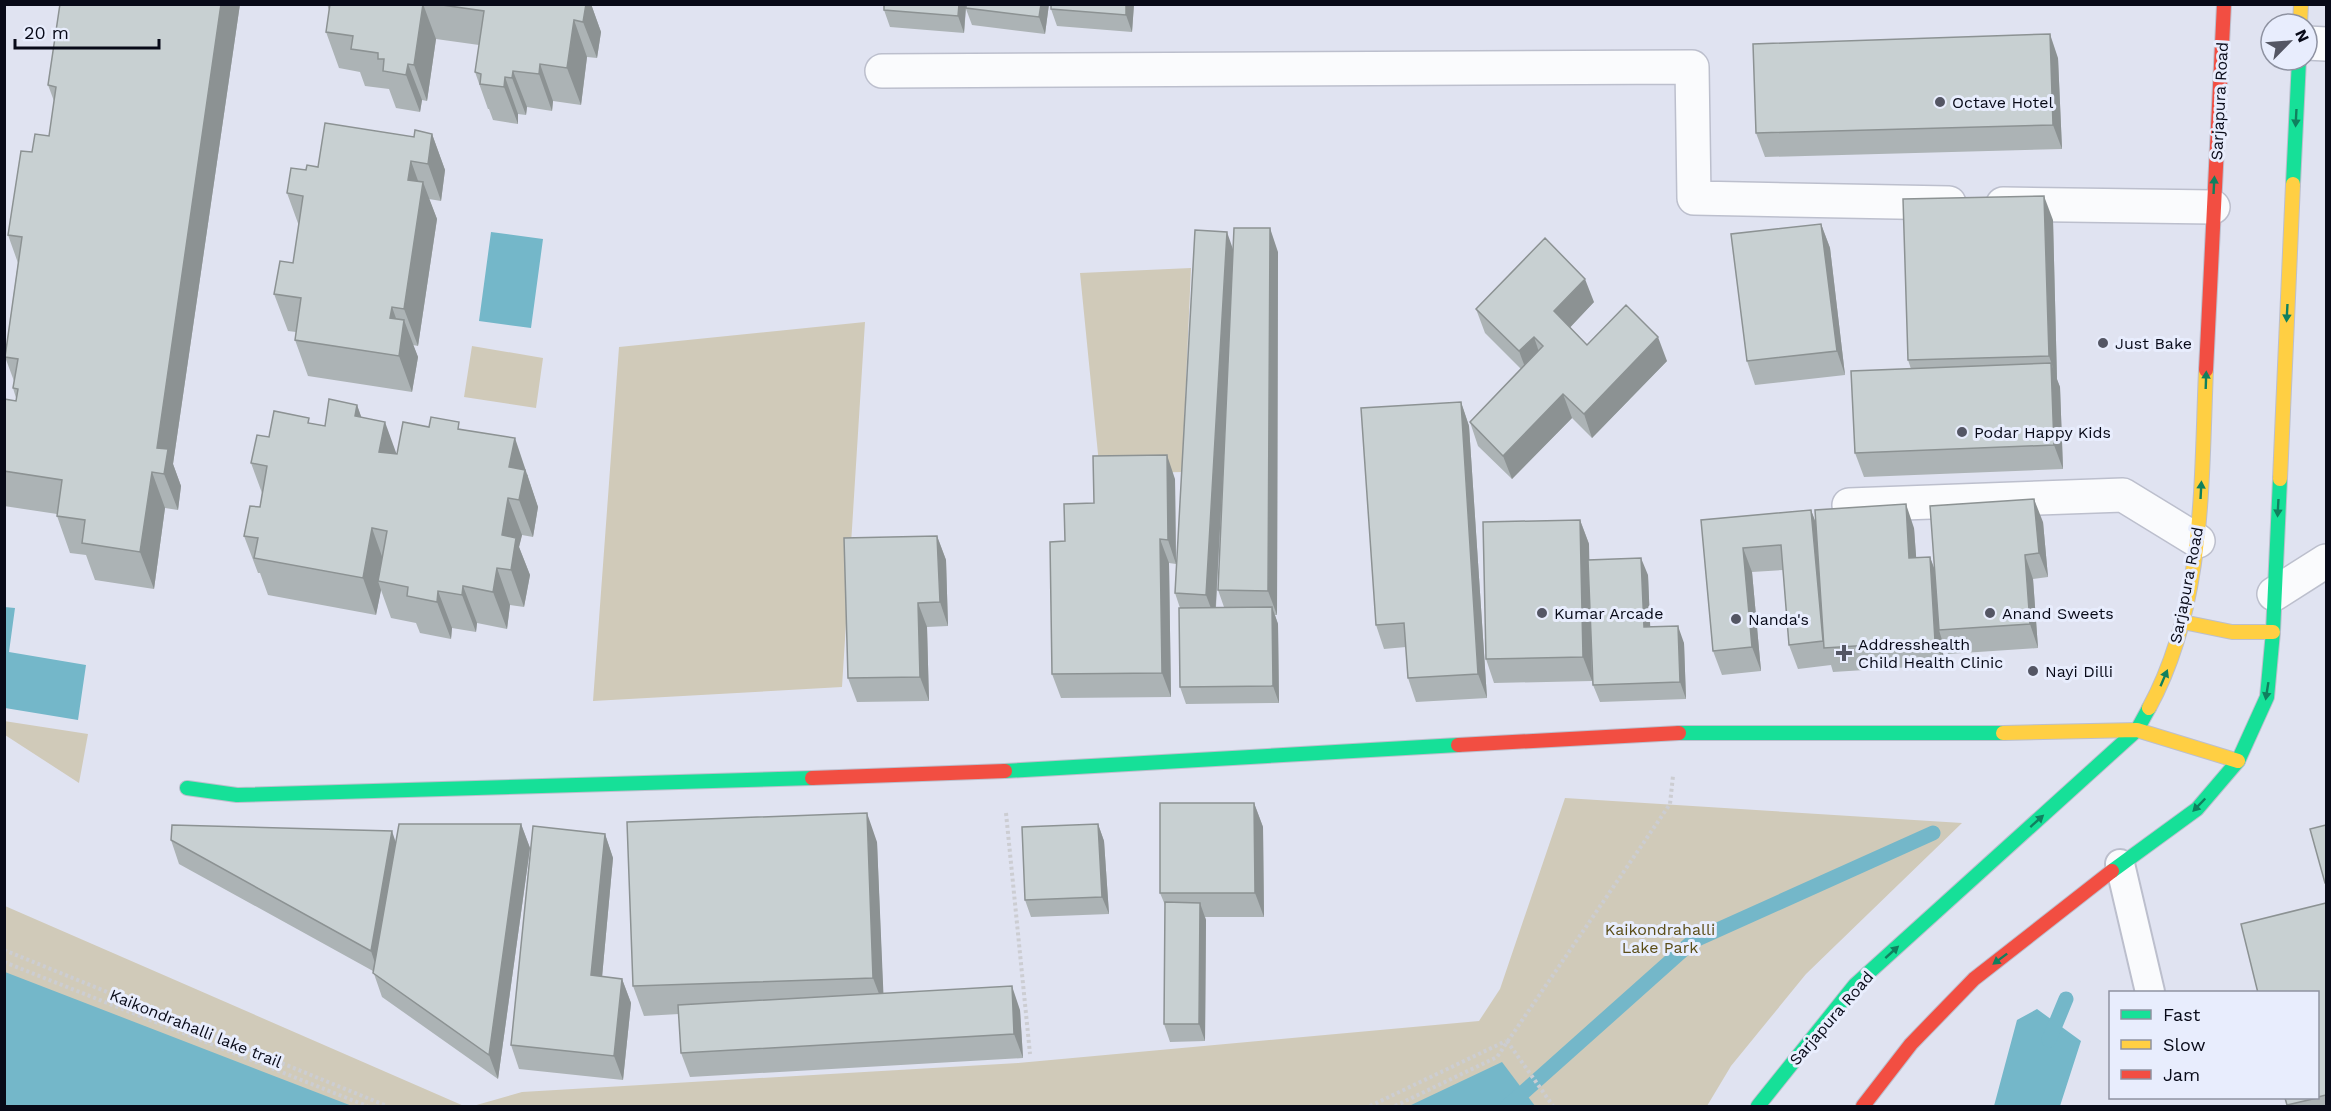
<svg xmlns="http://www.w3.org/2000/svg" width="2331" height="1111" font-family="'Work Sans',sans-serif">
<style>
.green{fill:#d0cab9}
.water{fill:#74b7c9}
.lines{fill:none;stroke-linecap:round;stroke-linejoin:round}
.stream{stroke:#74b7c9;stroke-width:15}
.lane-casing{stroke:#bcbfcd;stroke-width:32}
.street-casing{stroke:#bcbfcd;stroke-width:36}
.fast-casing{stroke:#bcbfcd;stroke-width:16}
.slow-casing{stroke:#bcbfcd;stroke-width:16}
.jam-casing{stroke:#bcbfcd;stroke-width:16}
.path{stroke:#cccdd2;stroke-width:4;stroke-dasharray:3 3;stroke-linecap:butt}
.lane{stroke:#fafbfd;stroke-width:28}
.street{stroke:#fafbfd;stroke-width:33}
.fast{stroke:#16e098;stroke-width:14}
.slow{stroke:#ffcf43;stroke-width:14}
.jam{stroke:#f24e42;stroke-width:14}
.wall{fill:#acb3b5;fill-rule:evenodd}
.shaded-wall{fill:#8c9293}
.building{fill:#c8d0d2;stroke:#8c9293;stroke-width:1.5}
.oneway{fill:#10805e}
.poi-dot{fill:#545664;stroke:#e8edfd;stroke-width:2}
.labels{text-anchor:middle;stroke-width:6;stroke-linejoin:round;paint-order:stroke}
.street-label{font-size:16px;fill:#080a18;stroke:#e8edfd}
.poi-label{font-size:16px;fill:#080a18;stroke:#e8edfd;text-anchor:start}
.park-label{font-size:16px;fill:#5b4d17;stroke:#e8edfd}
</style>
<rect width="100%" height="100%" fill="#e0e3f1"/>
<path class="green" d="M1191,268l-9,204 -82,2 -20,-201z
M865,322l-23,365 -249,14 26,-354z
M472,346l71,12 -7,50 -72,-11z
M4,721l84,13 -9,49 -74,-48z
M1565,798l397,25 -156,151 -75,92 -24,40h-1234l49,-14 496,-29 461,-42 21,-32z
M5,906l459,200h-459z"/>
<path class="water" d="M491,232l52,7 -12,89 -52,-7z
M4,607l11,1 -6,44 77,13 -8,55 -73,-12z
M5,972l347,134h-347z
M2037,1009l44,32 -21,65h-66l23,-86z
M1502,1062l33,44h-126z"/>
<g class="lines">
<path class="stream" d="M2049,1040l17,-41
M1508,1106l185,-165 240,-108"/>
<g class="lane-casing">
<path id="lane" d="M2120,864l30,128"/>
</g>
<g class="street-casing">
<path id="street" d="M2307,43l19,1
M882,71l810,-4 2,131 255,5
M2003,204l210,3
M1849,505l274,-10 75,46
M2274,594l52,-33"/>
</g>
<g class="fast-casing">
<path id="fast" d="M2293,184l6,-124
M1679,733h324
M1005,771l453,-26
M187,788l50,7 575,-17
M2112,871l85,-62 41,-48 29,-64 6,-65 7,-153
M1758,1106l97,-121 282,-255 12,-22"/>
</g>
<g class="slow-casing">
<path id="slow" d="M2300,24l1,-20
M2280,479l13,-295
M2183,622l49,10h41
M2149,708c56,-103 52,-224 57,-338
M2003,733l134,-3 101,31"/>
</g>
<g class="jam-casing">
<path id="jam" d="M2206,370l18,-366
M1458,745l221,-12
M812,778l193,-7
M1863,1106l48,-62 63,-65 138,-108"/>
</g>
<path class="path" d="M1006,813l24,241
M4,950l383,156
M4,962l363,144
M1507,1041l46,65
M1370,1106l136,-65
M1395,1106l102,-49 173,-253 3,-28"/>
<use href="#lane" class="lane"/>
<use href="#street" class="street"/>
<use href="#fast" class="fast"/>
<use href="#slow" class="slow"/>
<use href="#jam" class="jam"/>
</g>
<path class="wall" d="M60,4h180l-67,460 8,22 -3,24 -13,-2 -11,81 -59,-9 -9,-25 -16,-2 -13,-37v-2l-53,-8v-107l12,2v-3l-3,-10 1,-7 -9,-24 13,-94 -10,-28 24,-83 17,-16 5,-35 -6,-16z
M327,4h264l10,28 -4,26 -10,-1 -6,48 -28,-4 -1,10 -25,-4 -1,8 -8,-1v10l-25,-4 -4,-11h-1l-13,-37 4,-27 -43,-6 -9,62 -5,-1 -2,12 -24,-4 -7,-19 -24,-3 -5,-14 -21,-4 -13,-36 3,-22z
M1049,4l-4,30 -73,-9 -6,-16 -2,24 -74,-6 -6,-17z
M1051,4h83l-2,28 -75,-6 -6,-17z
M2058,58l4,91 -297,8 -9,-24z
M432,134l13,36 -4,31 -12,-2 8,20 -19,127 -5,-1 5,12 -6,35 -104,-16 -13,-36 1,-8 -8,-1 -14,-37 19,-31 6,-37 -12,-33 19,-23 108,-33z
M2053,220l4,160 3,7 3,82 -199,8 -9,-24 56,-84 -3,-9z
M1821,224l9,24 15,127 -90,10 -8,-24z
M1233,249l45,3 -1,363h-2l3,9 1,79 -93,1 -6,-17v-79l-5,-15zM1221,510l-3,80 6,17h-8z
M1594,302l-24,25 17,18 80,16 -75,77 -20,-20 -60,61 -34,-33 -8,-24 51,-53 -36,-36 -9,-24z
M1461,402l8,24 18,272 -71,4 -8,-24 -2,-31 -22,2 -8,-24z
M357,405l4,12 36,37 32,-27 33,2 66,46v2l10,30 -5,30 -11,-2 -3,12 11,28 -6,32 -14,-2 -3,24 -30,-6 -1,9 -24,-4 -1,11 -31,-6 -4,-10 -25,-5 -10,-28 -5,25 -108,-20 -8,-22h-2l-14,-37 16,-29 2,-14 -11,-30 18,-26 41,-14 15,3z
M1175,479l1,85 -7,-1 2,134 -110,1 -9,-24 13,-133 29,-38z
M1811,510l5,14 98,4 2,29h14l4,12 109,-47 5,55 -15,2 5,69 -90,6 -6,-14 2,25 -111,7 -2,-7 -33,4 -9,-24 -6,-75 -31,2 9,99 -39,4 -9,-24 -12,-131z
M1580,520l9,24v16l59,15 2,51 34,17 2,56 -86,3 -7,-17 -2,-61 1,57 -98,2 -8,-24z
M937,536l9,24 2,66 -21,1 2,74 -72,1 -9,-24z
M1254,803l9,24 1,90h-59l1,3 -1,121 -35,1 -6,-18 1,-119 -5,-12z
M521,824l9,24 -32,231 -116,-82 -9,-26 -194,-107 -8,-24 225,2z
M1098,824l6,17 5,73 -78,3 -6,-17z
M605,834l8,24 -11,119 20,2 9,24 -8,77 -104,-11 -8,-24z
M877,842l6,151 137,17 3,48 -333,19 -9,-24 -2,-39 -35,2 -11,-30z
M2326,905v200l-6,2h-33l-2,-9z"/>
<path class="shaded-wall" d="M221,4h19l-67,460 8,22 -3,24 -14,-36 -7,-26z
M423,4l13,35 -9,62 -13,-36z
M586,4h5l10,28 -4,26 -14,-36z
M959,4h7l-2,29 -6,-17z
M1041,4h8l-4,30 -6,-17z
M1126,4h8l-2,28 -6,-17z
M574,20l13,37 -6,48 -14,-37z
M2050,34l8,24 4,91 -9,-24z
M408,64l14,36 -2,12 -14,-37z
M540,64l13,37 -1,10 -13,-37z
M513,71l14,36 -1,8 -14,-37z
M505,77l13,37v10l-14,-37z
M432,134l13,36 -4,31 -13,-37z
M411,161l11,31 1,-10 14,37 -19,127 -14,-37 4,-129z
M2044,196l9,24 4,160 -8,-24z
M1821,224l9,24 15,127 -8,-24z
M1270,228l8,24 -1,363 -9,-24z
M1227,232l8,23 -20,364 -9,-24z
M1585,279l9,23 -31,33 -9,-24z
M392,307l10,28 2,-15 14,37 -6,35 -13,-36 -9,-38z
M1534,337l8,24 -14,14 -9,-24z
M1658,337l9,24 -75,77 -8,-24z
M2051,363l9,24 3,82 -9,-24z
M1563,394l9,24 -60,61 -9,-23z
M1461,402l8,24 18,272 -9,-24z
M357,405l13,36 -15,-25z
M385,422l13,36 -19,-6z
M515,438l23,69 -5,30 -14,-37 -10,-33z
M1167,455l8,24 1,85 -8,-24z
M152,472l13,36 -11,81 -14,-37z
M508,498l14,37 -3,12 11,28 -6,32 -13,-37 -9,-35z
M2034,499l9,23 5,55 -9,-24z
M1906,504l8,24 4,54 -9,-24z
M1811,510l9,24 5,114 -2,-7z
M1580,520l9,24 3,137 -9,-24z
M372,528l13,37 -7,16 3,9 -5,25 -13,-37z
M937,536l9,24 2,66 -8,-24z
M1160,539l9,24 2,134 -9,-24z
M1743,548l9,24 9,99 -9,-24z
M2025,555l8,24 5,69 -8,-24z
M1930,557l9,24v49l3,10 2,25 -9,-24z
M1641,558l7,17 3,69 -7,-17z
M497,568l13,37 -3,24 -14,-37z
M463,586l14,37 -1,9 -14,-37z
M438,591l14,37 -1,11 -14,-37z
M918,603l9,24 2,74 -9,-24z
M1272,607l6,17 1,79 -6,-17z
M1678,626l6,17 2,56 -6,-17z
M1254,803l9,24 1,90 -9,-24z
M867,813l10,29 7,165 -11,-29z
M521,824l9,24 -32,231 -9,-24z
M1098,824l6,17 5,73 -7,-17z
M392,831l8,24 -21,120 -8,-24z
M605,834l8,24 -13,141 -9,-24z
M1200,903l6,17 -1,121 -6,-17z
M622,979l9,24 -8,77 -9,-24z
M1012,986l8,24 3,48 -9,-24z"/>
<path class="building" d="M60,4h161l-64,444 11,1 -4,25 -12,-2 -12,80 -58,-9 3,-23 -28,-4 5,-36 -58,-9v-72l12,2 2,-12 -5,-1 5,-29 -13,-2 17,-120 -14,-2 13,-84 11,1 3,-18 14,2 7,-49 -8,-2z
M330,4h93l-9,61 -6,-1 -2,11 -23,-4 1,-12h-6v-6l-27,-4 2,-13 -27,-4z
M435,4h151l-3,18 -9,-2 -7,48 -27,-4 -1,10 -26,-3 -1,7 -7,-1 -1,10 -24,-3 1,-10 -6,-2 9,-61z
M884,4h75l-1,12 -74,-6z
M966,4h75l-2,13 -73,-9z
M1051,4h75v11l-75,-6z
M2050,34l3,91 -297,8 -3,-89z
M325,123l89,14 1,-7 17,4 -4,30 -17,-3 -3,19 15,2 -19,127 -12,-2 -2,11 14,2 -5,36 -104,-16 6,-42 -27,-4 6,-33 13,2 10,-67 -16,-3 4,-25 15,2 1,-5 11,2z
M2044,196l5,160 -141,4 -5,-161z
M1821,224l16,127 -90,10 -16,-127z
M1234,228h36l-2,363 -50,-1z
M1195,230l32,2 -21,363 -31,-2z
M1545,238l40,41 -31,32 33,34 39,-40 32,32 -74,77 -21,-20 -60,62 -33,-34 73,-76 -9,-9 -15,14 -43,-42z
M2051,363l3,82 -199,8 -4,-82z
M329,399l28,6 -2,11 30,6 -6,30 18,2 6,-32 26,5 2,-10 28,5 -1,7 57,9 -6,29 16,3 -6,30 -11,-2 -6,37 14,3 -5,32 -14,-2 -4,24 -30,-6 -1,9 -24,-4 -1,11 -30,-6 1,-9 -30,-6 9,-50 -15,-3 -9,50 -109,-20 4,-20 -14,-2 6,-30 10,1 7,-41 -16,-3 6,-28 12,2 5,-26 35,7 -1,5 17,3z
M1461,402l17,272 -70,4 -4,-55 -28,2 -15,-217z
M1167,455l1,85 -8,-1 2,134 -110,1 -2,-132 15,-1 -1,-37 30,-1 -1,-47z
M2034,499l5,54 -14,2 5,69 -91,6 -9,-124z
M1906,504l3,54 21,-1 5,84 -111,7 -9,-138z
M1811,510l12,131 -34,4 -8,-100 -38,3 9,99 -39,4 -12,-131z
M1580,520l3,137 -97,2 -3,-137z
M937,536l3,66 -22,1 2,74 -72,1 -4,-140z
M1641,558l3,69 34,-1 2,56 -87,3 -5,-125z
M1272,607l1,79 -93,1 -1,-79z
M1160,803h94l1,90h-95z
M867,813l6,165 -240,8 -6,-164z
M399,824h122l-32,231 -116,-82z
M1098,824l4,73 -77,3 -3,-73z
M172,825l220,6 -21,120 -200,-111z
M2326,825v58h-1l-15,-54z
M533,826l72,8 -14,141 31,4 -8,77 -103,-11z
M1165,902l35,1 -1,121h-35z
M2326,903v192l-8,2v-104h-60l-17,-69z
M1012,986l2,48 -333,19 -3,-48z
M2285,1098h32l-30,7z"/>
<defs><path id="oneway-solid" d="M-6-.8H1V-3.2L6.5 0L1 3.2V.8H-6Z" transform="scale(1.5)"/></defs>
<g class="oneway">
<use href="#oneway-solid" transform="translate(2296 118) rotate(93)"/>
<use href="#oneway-solid" transform="translate(2214 185) rotate(-87)"/>
<use href="#oneway-solid" transform="translate(2287 313) rotate(93)"/>
<use href="#oneway-solid" transform="translate(2206 380) rotate(-88)"/>
<use href="#oneway-solid" transform="translate(2201 490) rotate(-87)"/>
<use href="#oneway-solid" transform="translate(2278 508) rotate(93)"/>
<use href="#oneway-solid" transform="translate(2164 678) rotate(-67)"/>
<use href="#oneway-solid" transform="translate(2267 691) rotate(99)"/>
<use href="#oneway-solid" transform="translate(2199 805) rotate(134)"/>
<use href="#oneway-solid" transform="translate(2037 821) rotate(-42)"/>
<use href="#oneway-solid" transform="translate(1892 952) rotate(-42)"/>
<use href="#oneway-solid" transform="translate(2000 959) rotate(143)"/>
</g>
<g class="poi-dot">
<circle cx="1940" cy="102" r="6"/>
<circle cx="2103" cy="343" r="6"/>
<circle cx="1962" cy="432" r="6"/>
<circle cx="1542" cy="613" r="6"/>
<circle cx="1990" cy="613" r="6"/>
<circle cx="1736" cy="619" r="6"/>
<path d="M1841 644h6v6h6v6h-6v6h-6v-6h-6v-6h6z"/>
<circle cx="2033" cy="671" r="6"/>
</g>
<g class="labels">
<g class="street-label">
<text transform="translate(2219 101) rotate(-87)" y="6">Sarjapura Road</text>
<text transform="translate(2186 585) rotate(-79)" y="6">Sarjapura Road</text>
<text transform="translate(1831 1018) rotate(-49)" y="6">Sarjapura Road</text>
<text transform="translate(196 1028) rotate(22)" y="6">Kaikondrahalli lake trail</text>
</g>
<g class="poi-label">
<text x="1952" y="108">Octave Hotel</text>
<text x="2115" y="349">Just Bake</text>
<text x="1974" y="438">Podar Happy Kids</text>
<text x="1554" y="619">Kumar Arcade</text>
<text x="2002" y="619">Anand Sweets</text>
<text x="1748" y="625">Nanda's</text>
<text x="1858" y="650">Addresshealth<tspan x="1858" dy="18">Child Health Clinic</tspan></text>
<text x="2045" y="677">Nayi Dilli</text>
</g>
<g class="park-label">
<text x="1660" y="935">Kaikondrahalli<tspan x="1660" dy="18">Lake Park</tspan></text>
</g>
</g>
<rect width="2331" height="1111" fill="none" stroke="#080a18" stroke-width="12"/>
<rect x="2109" y="991" width="210" height="108" fill="#e8edfd" stroke="#8e92a1" stroke-width="1.5"/>
<rect x="2121" y="1010" width="30" height="9" fill="#16e098" stroke="#8e92a1" stroke-width="1.5"/>
<text x="2163" y="1021" font-size="18" fill="#080a18">Fast</text>
<rect x="2121" y="1040" width="30" height="9" fill="#ffcf43" stroke="#8e92a1" stroke-width="1.5"/>
<text x="2163" y="1051" font-size="18" fill="#080a18">Slow</text>
<rect x="2121" y="1070" width="30" height="9" fill="#f24e42" stroke="#8e92a1" stroke-width="1.5"/>
<text x="2163" y="1081" font-size="18" fill="#080a18">Jam</text>
<g transform="translate(2289 42) rotate(65)"><circle r="28" fill="#e8edfd" stroke="#8e92a1" stroke-width="1.5"/>
<path d="M0-4.5L10 22L0 15L-10 22Z" fill="#545664"/>
<text y="-9" font-size="16" font-weight="bold" text-anchor="middle" fill="#080a18">N</text>
</g>
<path d="M15 39v9h144v-9" fill="none" stroke="#080a18" stroke-width="3"/>
<text x="24" y="39" font-size="18" fill="#080a18" stroke="#e8edfd" stroke-width="4.5" paint-order="stroke">20 m</text>
</svg>
